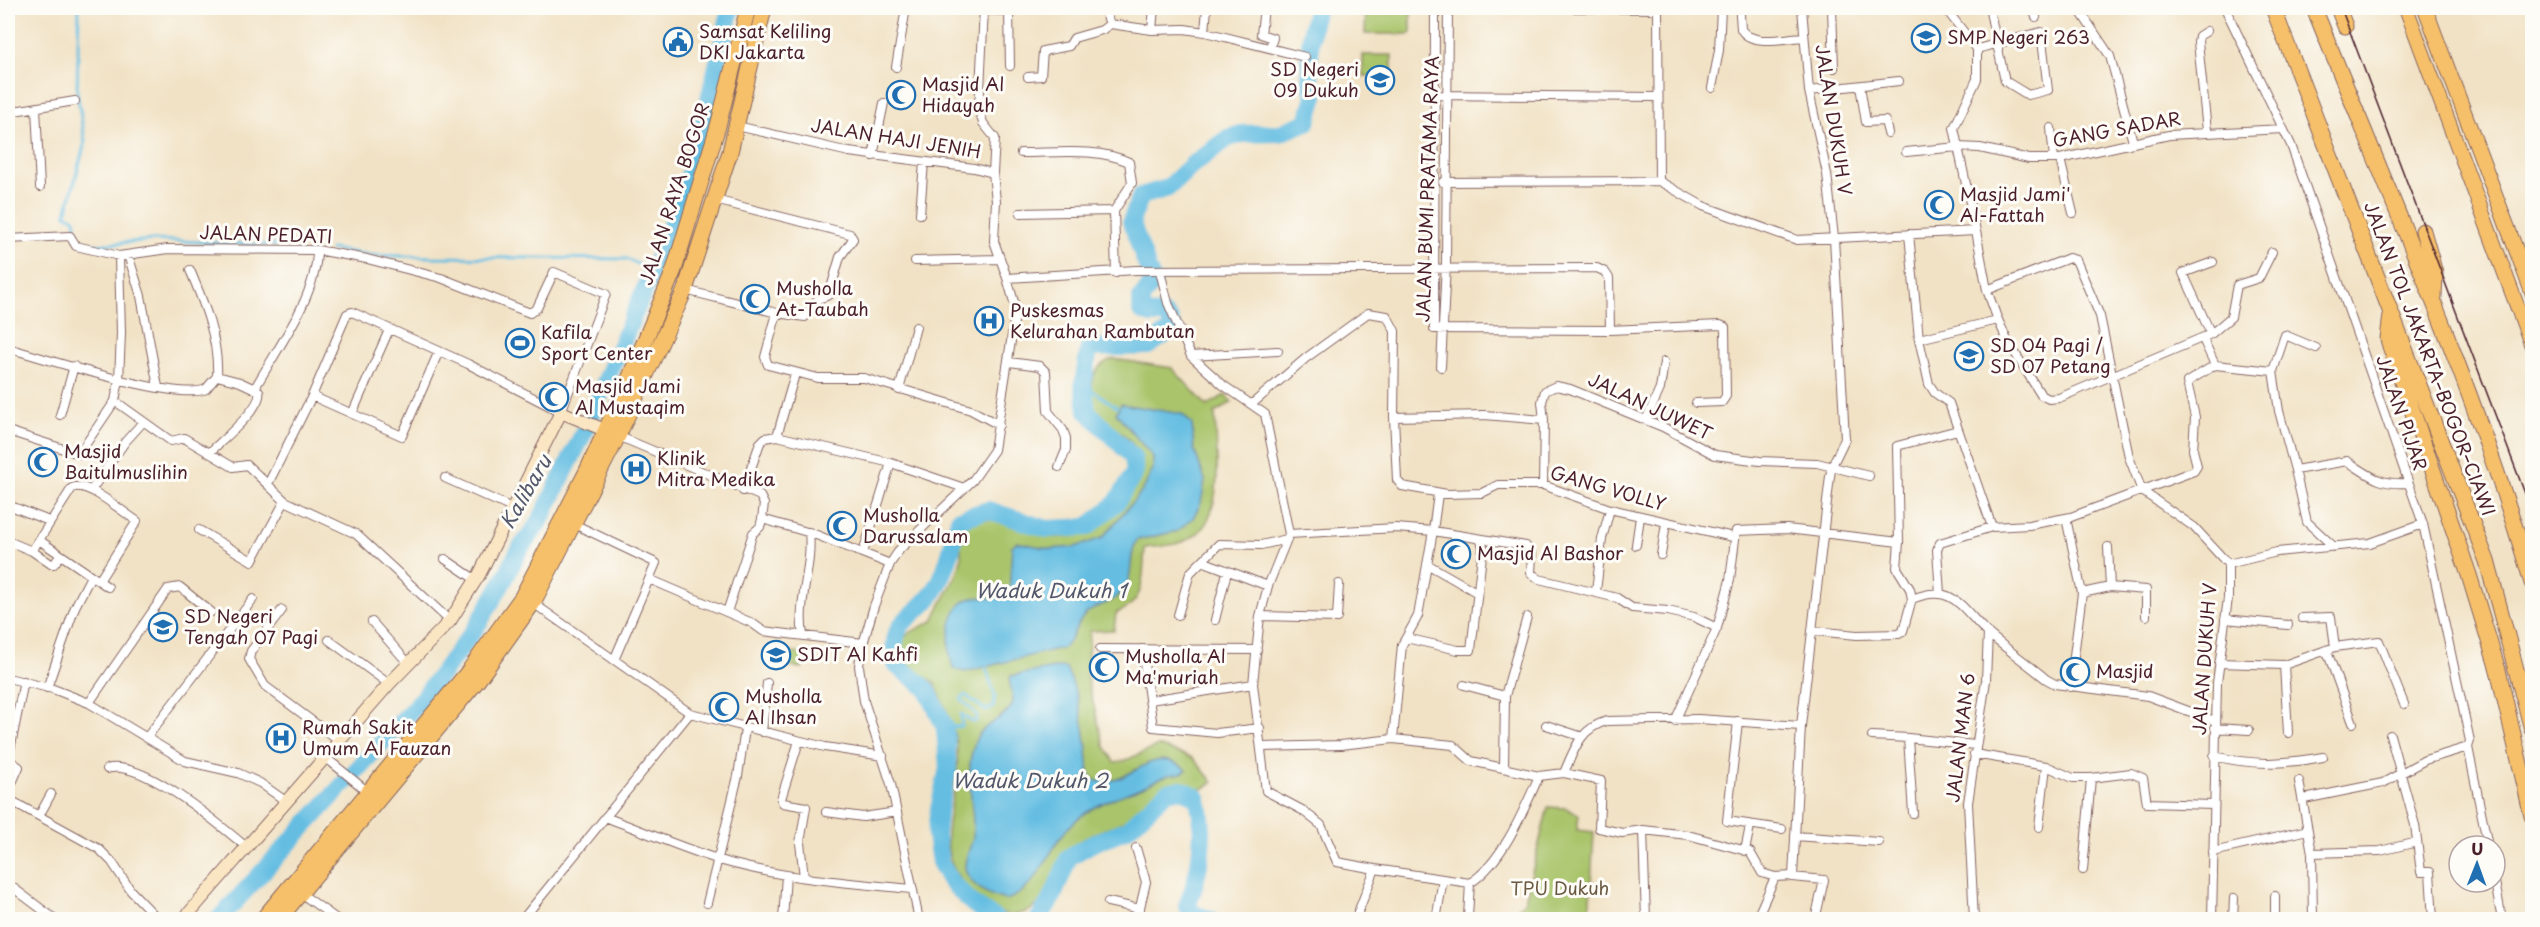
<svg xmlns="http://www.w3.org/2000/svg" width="2540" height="927" font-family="'Playpen Sans',sans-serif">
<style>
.green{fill:#a9c46b;stroke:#7a724b;stroke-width:1.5}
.water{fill:#65bee2;stroke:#586e86;stroke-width:1.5}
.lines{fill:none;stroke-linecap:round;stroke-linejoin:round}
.stream{stroke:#65bee2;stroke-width:3}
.river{stroke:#65bee2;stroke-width:18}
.street-casing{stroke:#846361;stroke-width:10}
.secondary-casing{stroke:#846361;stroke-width:14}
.primary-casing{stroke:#846361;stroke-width:16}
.highway-casing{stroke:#846361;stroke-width:17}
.street{stroke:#fff;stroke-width:8}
.secondary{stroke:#fbe6c4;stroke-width:12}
.primary{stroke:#f6c06b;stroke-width:14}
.highway{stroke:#f6c06b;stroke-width:15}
.tram{stroke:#4a1f2b;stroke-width:1.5}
.labels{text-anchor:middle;stroke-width:6;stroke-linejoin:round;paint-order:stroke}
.poi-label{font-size:18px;fill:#4a1f2b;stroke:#fdfcf7;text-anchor:start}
.street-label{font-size:18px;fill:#4a1f2b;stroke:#fdfcf7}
.park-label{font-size:18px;fill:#6b5941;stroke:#fdfcf7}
.water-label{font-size:20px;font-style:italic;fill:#53576b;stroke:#fdfcf7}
</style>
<rect width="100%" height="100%" fill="#fdfcf7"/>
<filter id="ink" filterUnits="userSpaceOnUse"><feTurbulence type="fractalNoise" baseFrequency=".0167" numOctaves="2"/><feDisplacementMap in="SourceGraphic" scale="12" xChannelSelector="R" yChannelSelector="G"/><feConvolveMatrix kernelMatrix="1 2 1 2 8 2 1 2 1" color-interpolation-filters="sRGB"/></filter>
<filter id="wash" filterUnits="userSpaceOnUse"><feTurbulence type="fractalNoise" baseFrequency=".008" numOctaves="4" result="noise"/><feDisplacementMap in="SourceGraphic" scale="24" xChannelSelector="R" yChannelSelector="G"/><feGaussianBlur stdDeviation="1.35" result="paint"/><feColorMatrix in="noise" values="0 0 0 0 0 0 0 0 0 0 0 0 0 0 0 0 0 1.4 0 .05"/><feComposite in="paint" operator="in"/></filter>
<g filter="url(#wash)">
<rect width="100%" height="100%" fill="#f1e2c5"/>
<path class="green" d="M1366,8h45v26h-46z
M1363,55h29v21h-29z
M1114,359l58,9 35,38 18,-11 7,7 -17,11c1,34 11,102 -21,123 -15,10 -33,10 -49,12 -3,29 2,54 -29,65l-2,17 -24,1 -4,44 18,70 10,17 10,-1 34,-15 35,12 20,24 -15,10 -10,-8 -18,-1c-14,10 -24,23 -38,33 -24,16 -55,17 -72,45 -10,16 -10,38 -30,49 -15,8 -28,5 -43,-3 -8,-4 -13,-12 -19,-18 -45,-48 -2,-93 -12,-147 -3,-20 -14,-41 -22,-60l-28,-14 -10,-12c2,-22 19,-26 37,-35 12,-32 37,-51 25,-86 16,-37 69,0 95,2 30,2 52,-14 70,-36 10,-11 21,-30 16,-45 -11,-33 -58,-31 -46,-77 3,-12 10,-17 21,-20z
M773,652l31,1 -2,15 -30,-4z
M1548,807l18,1 13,7 -2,15 17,2 -5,87h-82l18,-18z"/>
<path class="water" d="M1121,404l61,10 10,10 2,25 11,31 -4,23 -8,15 -15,13 -41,9c-8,13 -4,28 -9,41 -8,21 -24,21 -40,31 -11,8 -14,25 -23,35l-100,25 -11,-3c-9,-18 -7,-66 18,-71 12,-2 25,3 37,-3l3,-49 5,-4 33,7 25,-2 27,-9 41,-48 10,-21v-12l-37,-44z
M1060,667l6,1c16,33 21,70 23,106l5,6c37,10 54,-40 93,-10 -7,6 -14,3 -22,6 -5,2 -11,6 -16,8 -24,11 -55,19 -75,38 -27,24 -32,66 -68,78 -16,-4 -33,-12 -40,-28 -4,-11 6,-25 7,-36 2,-33 -11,-66 4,-99 7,-13 26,-18 34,-30 6,-10 -5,-21 0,-31z"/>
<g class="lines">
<path class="stream" d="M79,8l-2,84 8,50 -19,72 9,5 3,22 19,4 56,-5 145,6
M331,249l40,6 60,2 196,2 24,11
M1083,384l34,23
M945,728l17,-2 -1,-12 11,8 4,-1 1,-6 -16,-16 4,-4 20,15 8,-2 2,-12 -9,-28"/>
<path class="river" d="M218,920l205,-222 52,-69 28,-47 16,-32 20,-27 45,-91 82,-193 27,-74 38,-157
M997,920l-24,-16 -22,-22 -11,-20 -4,-27 2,-21 10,-46 -3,-40 -18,-39 -31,-24c-9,-51 22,-44 41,-78 11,-19 16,-46 22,-68l29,-9 59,19 41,-2 29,-25 18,-30 -2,-15 -46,-46 -4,-27 6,-36 59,-2 25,-17 -3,-9 -7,-6 -12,1 -10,-4v-13l12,-15 -22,-62 10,-25 27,-8 24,-23 36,-27 14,-4 38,-1 27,-11 8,-26c-10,-20 -5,-67 2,-88
M1038,920l15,-24 16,-39 22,-13 36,-15 40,-37 14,-3 16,8c10,33 3,78 -10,109l7,8 17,6"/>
</g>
</g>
<g filter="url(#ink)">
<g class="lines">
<g class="street-casing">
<path id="street" d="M984,8l-5,102 4,13 12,15 -2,35
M1104,8l6,16 42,6 32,-1 21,3 100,25
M1264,8l-3,26 12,4 -3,9
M1435,8l-1,321 176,1 110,-5 5,2 1,69 -4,6 -26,1
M1571,8l87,1
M1658,8l1,173
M1832,8l2,60
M1945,8l32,41v30l-23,49 22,103
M2032,8l4,9
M2078,8l32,48 23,86
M2225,8l66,137 132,379 47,217 -2,6 20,99
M984,10l25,1 1,55
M1740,15l1,14c10,18 44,9 62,8
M1152,30l2,-22
M2207,31l-8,5 -1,6 9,89
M1205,32l2,-24
M1977,49l64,-17 7,58 -20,5 -23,-14 -15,-69
M896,67l10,-59
M1028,77l13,-1 2,-25 26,-5 5,-8 28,-8 8,-6
M1860,86l6,36 19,-1 3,12
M1712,88l7,-38 2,-42
M1809,91l90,-10
M1435,95l222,2
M36,108l4,79
M8,112l67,-11
M737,126l112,26 125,16 19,5 3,28 -2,40 13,37 129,-8 461,-2 8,4 4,6 1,52
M2051,128l3,31
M1906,152l52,-5 22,1 49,11h31l109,-24 114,-6
M1021,153c35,0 76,-6 108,9l3,21 -18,28 2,62
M873,156l11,-53
M2060,159l13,54
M1659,181l44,25 94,34 179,-9 11,59 9,25 11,25 34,55 8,4 10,-1 152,-64 20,-17 6,-32 22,-7 13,-26
M1443,182l216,-1
M1020,213l94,-2
M920,214l4,-52
M1909,234l10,105 10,45 6,9 14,10 43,124
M8,239l62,-3 6,10 43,10 49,-7 149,1 50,9 74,19 89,35 7,-5 17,-36 52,22 -45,118 -93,-48 -116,-52 -5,2 -35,82
M128,255l13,41 17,91
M915,261l84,-2
M190,270c14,33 29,70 27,106
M1160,271l8,32 23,53 32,29 42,29 24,120
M685,290l92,23 28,4 13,-18 11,-4 11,-38 13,-18 -3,-5 -135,-34
M1987,290l82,-32 7,2 24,56 29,141 13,34 52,36 34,37v34l-11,85 -5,237
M777,313l-12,44 3,8 50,13h46l107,32 28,15
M2211,334l-28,-61 30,-11
M1919,339l79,-19
M2203,339l12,26
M8,348c35,10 170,54 198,41l11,-13 23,6 19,9c5,16 -39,51 -50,62
M1191,356l87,-5
M1009,362l31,4 6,6 2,39 15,19 3,8v12l-7,17
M2215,365l58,6 6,40 16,59 52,-9c24,15 31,24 61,22
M1441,367l5,-103 2,-256
M2273,371l12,-36 31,13
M255,388c22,-40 62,-91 62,-138
M899,390l17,-63
M115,401l56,40 13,-3 49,29 14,-2 38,36 71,33 94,87
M1252,404l54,-46 62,-45 19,3 8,15 -1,86 90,-2 60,5 -2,-18 3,-11 11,-5 14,3 93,38 52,28 45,6 57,2 52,13
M352,414l37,-84
M60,415l14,-49
M1394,417l3,63 5,6 45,8 35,-1 16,-8h45l67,24 123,28
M1646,420l14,-31 4,-27
M8,431l71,23 36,-53 4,-21 2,-47 -2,-77
M618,436l142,60 4,8 -2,15 52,15 76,30
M777,436l18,-62
M2295,470l12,52 27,25
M445,478l67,30
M270,480l42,-84 90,40 37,-85
M1543,485l1,-65
M92,489l33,-47 18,-20
M743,491l17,-48 5,-5 12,-2 114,27 73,25
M1438,494l-5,37 93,15 6,9 -1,18 8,6 78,19 15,10 36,3 26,6 23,11
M8,505l41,16
M2066,518l16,75
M574,524l82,39 -42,97
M199,530l53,31 33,-60
M1289,534l-21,52 -8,30 -7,68 13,107 36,19 19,15 16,37 38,7
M1289,534l107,-6 37,3 -15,85 -16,29 -9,94
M39,540l69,47
M8,541l24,10 40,-63c15,-8 50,24 65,33l-38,60
M1636,545l4,-28
M32,551l19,13h3l7,-9
M863,553l28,-90
M1661,555l5,-32
M445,559l31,21
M1202,561l66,25
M1427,564l49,28
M2228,564l49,-12 93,-9 53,-19
M649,579l103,44 11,8 100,12
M2110,587l36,3v26
M1596,592l6,-53 8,-30
M1940,594l-3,-44 3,-7 52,-16 37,-2 42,-8 123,-46 3,-5 -4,-16 2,-33 -8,-35 28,-17
M1912,599c43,-18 51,13 78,36 18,15 38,29 56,44l9,5 93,12 67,25
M533,603l157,110 135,34 58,9
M282,610l-31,41 -2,8 16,27 74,55
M727,612l26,-79 7,-6 2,-8
M1178,615l12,-42 29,-29 42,1 26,-6
M1260,616l77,2 2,-34
M2302,618l29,-1 4,30
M2225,619l63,6
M1215,620l12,-48
M372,622l36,41
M1814,631l43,4 42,-1 4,-3 9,-32 -2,-10 -13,-21 2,-26 -2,-96 61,-16
M803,635c-6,-36 10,-67 6,-103
M1406,638l52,12h13l12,-103 -2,-6
M329,640l60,44
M1100,649l157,1
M1142,649l11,78 64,6 43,-5
M2327,651l26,72
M2219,663l65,2 51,-18 44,-6 25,63
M2284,665l4,68
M8,678l45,11 36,14 96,58 53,12 22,10 27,19
M1464,685l41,11
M2070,687l12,-94 28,-6 -2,-40
M47,688l28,-81 16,-31
M1150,700l103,-16
M89,703l79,-114 12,-2 31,25
M1675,721l42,-93 13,-48 6,-49 51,-2 112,13
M1738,721l-11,100 55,8
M1546,725l34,11
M2215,728l34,2
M762,732l5,-49
M2390,735l25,90 6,47h9l3,48
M1872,736l36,2
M147,737l106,-138
M799,741l-18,58 2,4 23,4 -6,36 4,34
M1263,747l78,-2 52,-6 60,6 18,16 68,15 25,-3c10,-23 16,-45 43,-52l91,-2 103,7
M1974,754l72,12 27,12h18l-8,92
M2214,756c40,10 69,8 109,1
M325,757l43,35
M8,759l11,8 -11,25
M8,760l16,-79
M1504,768l1,-72 22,-79
M107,769c34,-11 112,55 138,77
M1564,773l37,8 -2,47 23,5 21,-3 3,90
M2091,778l40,-5 12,5 4,25 66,2
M2299,781l13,72 1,67
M8,799l91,50 13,13 19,29 28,29
M2304,799l79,-16 42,-23 43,-13
M826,812l37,5 34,-5
M1913,813l-5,-75 67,7
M39,816l12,-22
M605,817c41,15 83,34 125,46 59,16 121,20 182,26
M2039,827l7,-61
M1643,830l45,5 62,17 12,21 13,4
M1795,836l84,6
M1136,848l10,34 -9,38
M1745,851l5,-25
M2213,852l95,-22
M2312,853l68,-2 37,-9
M1792,877l32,3 -9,40
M2495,882l7,38
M8,884l48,36
M299,892l39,28
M1108,902l32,7
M707,903l31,-127 7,-47
M1468,917l2,-34
M522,920l168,-207
M783,920l3,-45
M919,920l-28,-136 -27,-83 -5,-35 2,-15 13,-45 16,-42 10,-15 73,-69 21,-30 22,-141 -9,-31
M1355,920l20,-51 95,14c32,-20 54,-73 69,-107
M1436,920l7,-41
M1756,920l19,-43 18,-1 8,-150 29,-250 2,-10 13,-27 -11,-201 -7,-64 -18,-83 -7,-83
M1974,920l-6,-117 18,-123 2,-47
M2233,920l1,-22
M2275,920v-24"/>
</g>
<g class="secondary-casing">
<path id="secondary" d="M183,920l206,-236 61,-63 29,-46 82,-163 51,21"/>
</g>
<g class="primary-casing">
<path id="primary" d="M2406,8l126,338
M2425,8l107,284"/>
</g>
<g class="highway-casing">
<path id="highway" d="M2273,8l214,553 45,168
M2314,8c76,189 161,379 218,575
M2338,8l7,18
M2423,231l12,42 -1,25
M2391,315l-3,24 2,7 79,229 29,95 34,146
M262,920l206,-248 54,-75 65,-126 42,-92 45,-109 44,-144 30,-118
M278,920l200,-240 55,-77 85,-167 67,-146 45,-138 34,-144"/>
</g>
<use href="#street" class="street"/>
<use href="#secondary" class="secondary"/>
<use href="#primary" class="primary"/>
<use href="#highway" class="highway"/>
<path class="tram" d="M2341,8l191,504"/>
</g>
</g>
<defs>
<g id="school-ring" transform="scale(1.5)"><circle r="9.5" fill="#fdfcf7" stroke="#1f6fb2" stroke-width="1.5"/><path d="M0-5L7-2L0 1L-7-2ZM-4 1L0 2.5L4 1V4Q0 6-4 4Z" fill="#1f6fb2"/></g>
<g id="civic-ring" transform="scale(1.5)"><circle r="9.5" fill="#fdfcf7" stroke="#1f6fb2" stroke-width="1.5"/><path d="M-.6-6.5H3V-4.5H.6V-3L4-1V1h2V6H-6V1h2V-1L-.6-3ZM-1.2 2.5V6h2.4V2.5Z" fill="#1f6fb2"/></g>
<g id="mosque-ring" transform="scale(1.5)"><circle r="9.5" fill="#fdfcf7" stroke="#1f6fb2" stroke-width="1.5"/><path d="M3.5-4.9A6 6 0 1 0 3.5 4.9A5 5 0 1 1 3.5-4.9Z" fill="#1f6fb2"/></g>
<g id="hospital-ring" transform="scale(1.5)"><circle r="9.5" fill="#fdfcf7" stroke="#1f6fb2" stroke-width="1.5"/><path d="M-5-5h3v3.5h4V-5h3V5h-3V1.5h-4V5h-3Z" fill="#1f6fb2"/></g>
<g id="stadium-ring" transform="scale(1.5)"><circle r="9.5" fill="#fdfcf7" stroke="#1f6fb2" stroke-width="1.5"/><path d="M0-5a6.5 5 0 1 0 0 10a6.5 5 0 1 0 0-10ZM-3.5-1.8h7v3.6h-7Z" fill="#1f6fb2"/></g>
</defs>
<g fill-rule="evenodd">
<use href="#school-ring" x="1926" y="38"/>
<use href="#civic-ring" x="678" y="42"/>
<use href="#school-ring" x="1380" y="80"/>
<use href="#mosque-ring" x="901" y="95"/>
<use href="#mosque-ring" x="1939" y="205"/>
<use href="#mosque-ring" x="755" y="299"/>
<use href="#hospital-ring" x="989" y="321"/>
<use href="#stadium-ring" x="520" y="343"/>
<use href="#school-ring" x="1969" y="356"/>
<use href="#mosque-ring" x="554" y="397"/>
<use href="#mosque-ring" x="43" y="462"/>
<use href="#hospital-ring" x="636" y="469"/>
<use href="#mosque-ring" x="842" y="526"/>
<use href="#mosque-ring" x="1456" y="554"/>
<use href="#school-ring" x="163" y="627"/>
<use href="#school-ring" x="776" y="655"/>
<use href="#mosque-ring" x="1104" y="667"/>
<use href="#mosque-ring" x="2075" y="672"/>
<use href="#mosque-ring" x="724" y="707"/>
<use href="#hospital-ring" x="281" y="738"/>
</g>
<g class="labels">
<g class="poi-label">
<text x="699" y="38">Samsat Keliling<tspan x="699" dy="21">DKI Jakarta</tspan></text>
<text x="1947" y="44">SMP Negeri 263</text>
<text x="1359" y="76" text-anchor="end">SD Negeri<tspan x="1359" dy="21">09 Dukuh</tspan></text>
<text x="922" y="91">Masjid Al<tspan x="922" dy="21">Hidayah</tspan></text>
<text x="1960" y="201">Masjid Jami'<tspan x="1960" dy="21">Al-Fattah</tspan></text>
<text x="776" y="295">Musholla<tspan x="776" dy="21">At-Taubah</tspan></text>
<text x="1010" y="317">Puskesmas<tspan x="1010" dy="21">Kelurahan Rambutan</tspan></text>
<text x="541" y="339">Kafila<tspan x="541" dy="21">Sport Center</tspan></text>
<text x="1990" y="352">SD 04 Pagi /<tspan x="1990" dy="21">SD 07 Petang</tspan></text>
<text x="575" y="393">Masjid Jami<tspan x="575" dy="21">Al Mustaqim</tspan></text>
<text x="64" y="458">Masjid<tspan x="64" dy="21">Baitulmuslihin</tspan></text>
<text x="657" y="465">Klinik<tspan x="657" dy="21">Mitra Medika</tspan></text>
<text x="863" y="522">Musholla<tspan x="863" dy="21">Darussalam</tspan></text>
<text x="1477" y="560">Masjid Al Bashor</text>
<text x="184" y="623">SD Negeri<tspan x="184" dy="21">Tengah 07 Pagi</tspan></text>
<text x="797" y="661">SDIT Al Kahfi</text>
<text x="1125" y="663">Musholla Al<tspan x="1125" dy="21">Ma'muriah</tspan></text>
<text x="2096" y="678">Masjid</text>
<text x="745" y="703">Musholla<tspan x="745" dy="21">Al Ihsan</tspan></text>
<text x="302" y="734">Rumah Sakit<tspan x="302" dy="21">Umum Al Fauzan</tspan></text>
</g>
<g class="street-label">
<text transform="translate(1833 120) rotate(81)" y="6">JALAN DUKUH V</text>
<text transform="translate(2117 130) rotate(-10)" y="6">GANG SADAR</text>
<text transform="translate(896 139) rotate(9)" y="6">JALAN HAJI JENIH</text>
<text transform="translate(1428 189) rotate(-88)" y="6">JALAN BUMI PRATAMA RAYA</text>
<text transform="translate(675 194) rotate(-72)" y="6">JALAN RAYA BOGOR</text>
<text transform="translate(266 235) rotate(2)" y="6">JALAN PEDATI</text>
<text transform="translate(2429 359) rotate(69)" y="6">JALAN TOL JAKARTA–BOGOR–CIAWI</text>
<text transform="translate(1650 407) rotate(25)" y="6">JALAN JUWET</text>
<text transform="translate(2401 413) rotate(71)" y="6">JALAN PIJAR</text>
<text transform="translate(1608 489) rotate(16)" y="6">GANG VOLLY</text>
<text transform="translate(2205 659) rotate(-86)" y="6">JALAN DUKUH V</text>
<text transform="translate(1961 738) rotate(-83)" y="6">JALAN MAN 6</text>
</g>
<g class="park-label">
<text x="1560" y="895">TPU Dukuh</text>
</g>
<g class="water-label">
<text transform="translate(526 492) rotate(-60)" y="7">Kalibaru</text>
<text x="1051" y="598">Waduk Dukuh 1</text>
<text x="1030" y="788">Waduk Dukuh 2</text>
</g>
</g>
<rect width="2540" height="927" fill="none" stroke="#fdfcf7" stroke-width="30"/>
<g transform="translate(2477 864) rotate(1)"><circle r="28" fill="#fdfcf7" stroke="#b5a4a5" stroke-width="1.5"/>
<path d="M0-4.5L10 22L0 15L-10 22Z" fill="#1f6fb2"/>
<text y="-9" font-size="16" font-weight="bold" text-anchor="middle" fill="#4a1f2b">U</text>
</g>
</svg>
